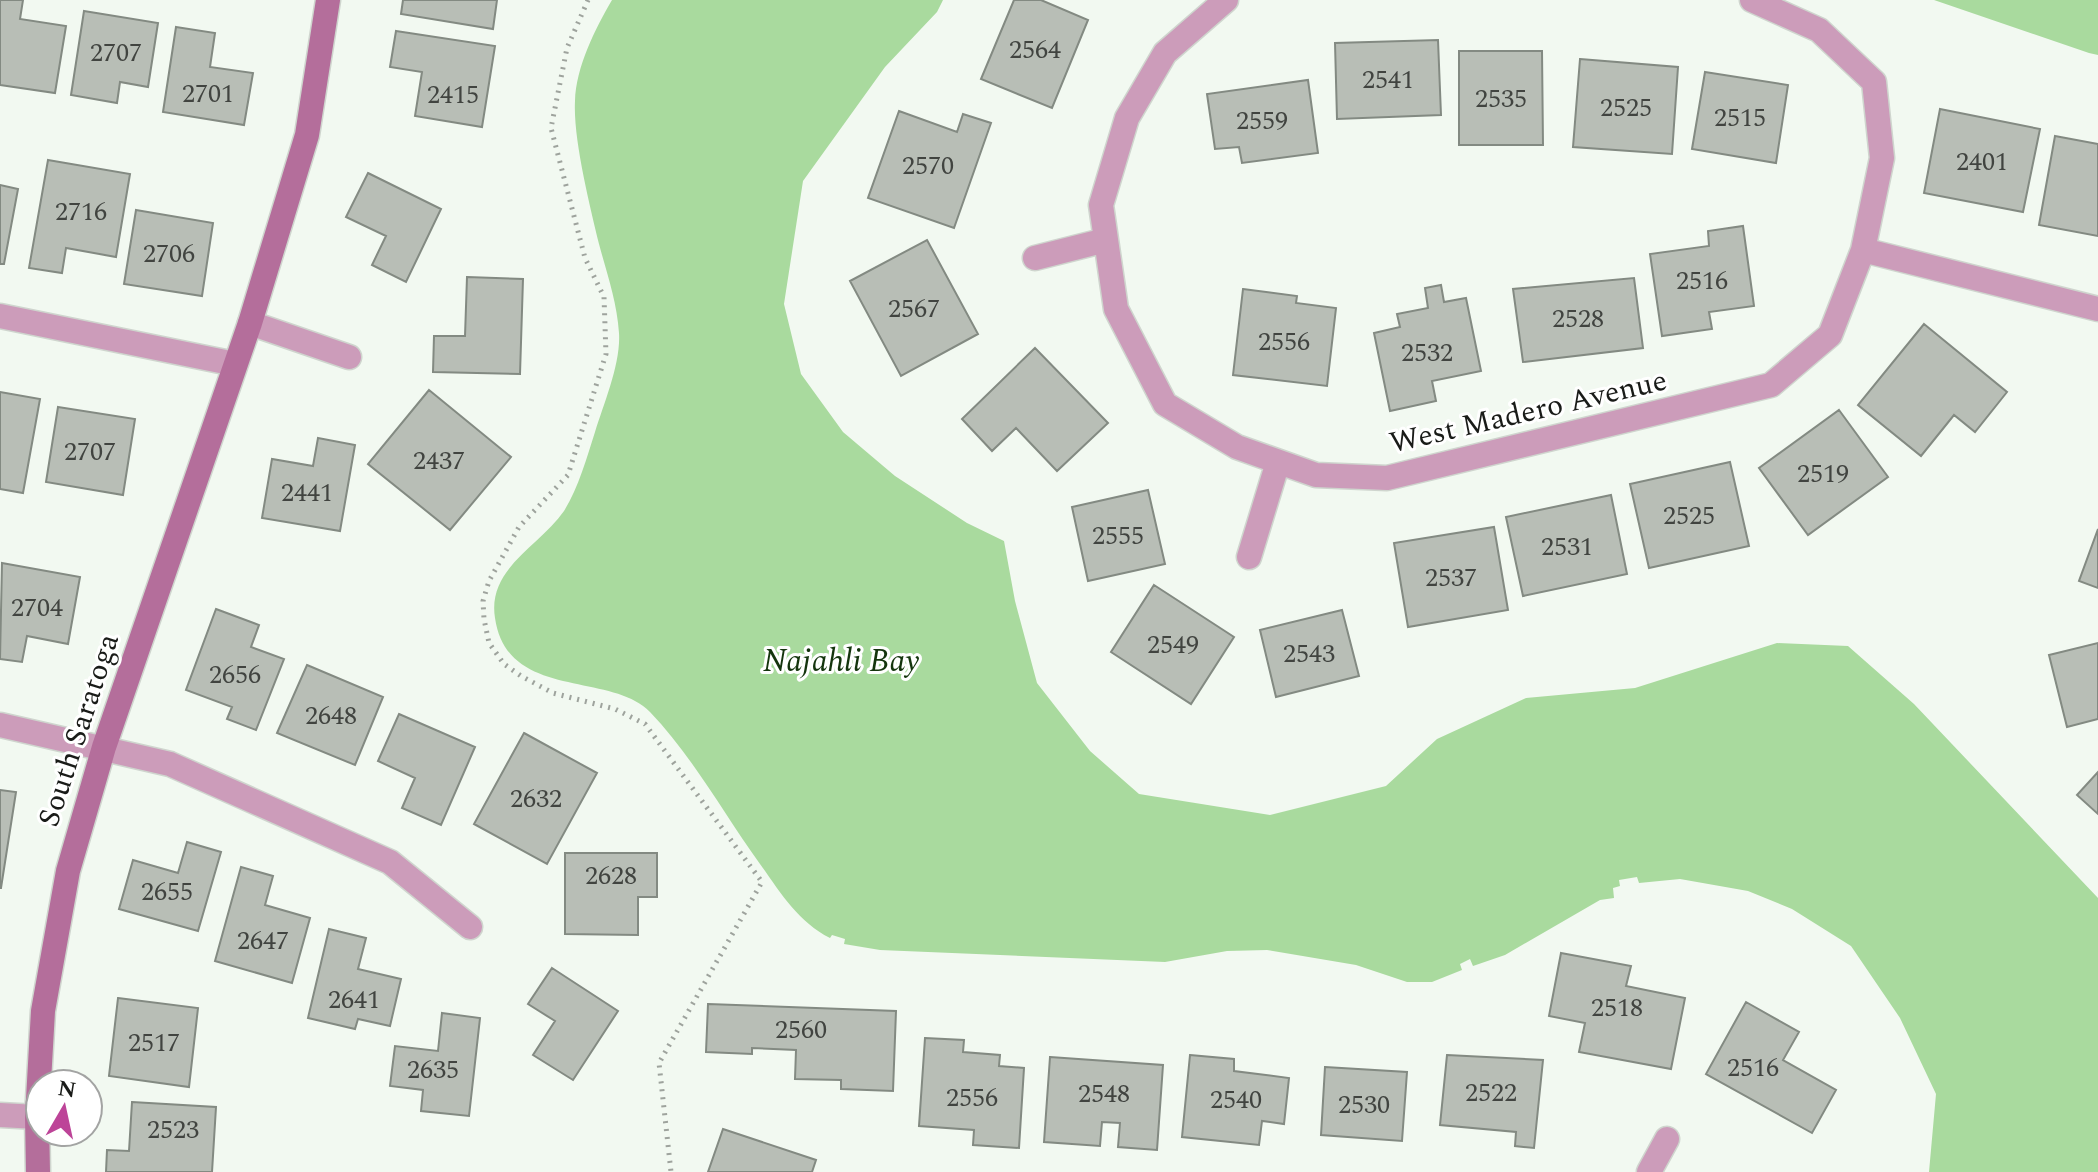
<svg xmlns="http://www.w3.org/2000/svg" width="2098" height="1172" font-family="Spectral,serif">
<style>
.water{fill:#a9da9e}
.building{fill:#b8beb6;stroke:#838a82;stroke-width:2}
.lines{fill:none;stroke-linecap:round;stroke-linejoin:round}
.street-casing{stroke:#cfd5ce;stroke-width:27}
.secondary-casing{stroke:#cfd5ce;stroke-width:27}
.path{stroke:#9ea39d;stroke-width:5;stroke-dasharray:2 6;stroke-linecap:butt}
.street{stroke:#cc9cba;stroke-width:24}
.secondary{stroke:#b46e9b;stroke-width:24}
.labels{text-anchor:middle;stroke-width:6;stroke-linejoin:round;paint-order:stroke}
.number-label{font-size:26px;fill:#414440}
.street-label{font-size:30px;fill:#191b18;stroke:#fff}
.water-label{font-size:32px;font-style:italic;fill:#14350d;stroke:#fff}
</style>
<rect width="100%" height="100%" fill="#f2f9f1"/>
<path class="water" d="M612,0h331l-6,12 -52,55 -82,114 -19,123 17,70 42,58 52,44 72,47 37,18 11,60 22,82 53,68 49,43 131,21 116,-29 51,-47 89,-41 109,-10 142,-45 71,3 66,58 184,194v274h-169l7,-78 -36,-76 -49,-72 -59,-37 -44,-18 -68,-12 -41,4 -2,-6 -18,3 1,6 -7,2 1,10 -14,2 -95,55 -32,11 -3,-7 -10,5 2,6 -30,12h-25l-51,-17 -89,-15 -40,1 -62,11 -285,-12 -36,-6 1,-5 -13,-4 -2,3c-32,-16 -50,-46 -70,-74 -36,-50 -67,-107 -110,-152 -40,-41 -143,-11 -155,-94 -8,-50 45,-72 69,-107 14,-22 23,-54 31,-79 9,-29 26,-69 24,-99 -2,-31 -12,-59 -20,-89 -9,-38 -26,-105 -24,-143 1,-34 20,-72 37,-101z
M1934,0h164v55l-9,-2z"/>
<path class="building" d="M0,0h23l-3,19 46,7 -11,67 -55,-8z
M403,0h94l-4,29 -92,-15z
M1014,0h27l47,20 -36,88 -71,-29z
M84,11l74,12 -10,64 -28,-5 -3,21 -46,-8z
M176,27l39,6 -5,34 43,6 -9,52 -81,-13z
M396,31l99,15 -13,81 -67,-11 7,-44 -32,-5z
M1438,40l3,75 -104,4 -2,-76z
M1459,51h83l1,94h-84z
M1580,59l98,8 -6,87 -99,-7z
M1705,72l83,13 -12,78 -84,-14z
M1308,80l10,73 -76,10 -3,-16 -24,2 -8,-55z
M1940,109l100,20 -17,83 -99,-19z
M899,111l58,21 6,-18 28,9 -37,105 -86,-30z
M2055,136l43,8v92l-59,-11z
M48,160l82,14 -14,83 -50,-9 -4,25 -33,-5z
M368,173l73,36 -35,73 -34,-17 14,-29 -40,-19z
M0,185l18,4 -14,75h-4z
M136,210l77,13 -11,73 -78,-12z
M1743,226l11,80 -45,6 3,17 -50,7 -12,-82 59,-8 -1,-15z
M927,240l51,94 -77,42 -51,-95z
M467,277l56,2 -3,95 -87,-2 1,-36h31z
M1634,278l9,70 -120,14 -10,-73z
M1441,285l3,17 22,-4 15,73 -49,10 4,20 -46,10 -16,-78 26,-6 -3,-13 31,-6 -3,-20z
M1243,289l54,7 -1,7 40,5 -9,78 -94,-11z
M1924,324l83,68 -32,40 -21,-17 -33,41 -63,-51z
M1035,348l73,75 -51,48 -41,-43 -24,23 -30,-32z
M429,390l82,67 -61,73 -82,-66z
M0,392l40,7 -17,94 -23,-4z
M58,407l77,12 -12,76 -77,-13z
M1839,410l49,67 -80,58 -49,-67z
M318,438l37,7 -15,86 -78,-13 10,-59 41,7z
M1730,462l19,84 -100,22 -19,-84z
M1148,490l17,74 -77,17 -16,-74z
M1611,495l16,79 -104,22 -17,-79z
M1494,527l14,83 -100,17 -14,-84z
M2098,529v59l-19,-7z
M2,563l78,14 -12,67 -41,-8 -5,26 -22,-3z
M1154,585l80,52 -43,67 -80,-52z
M216,609l43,16 -8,22 33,12 -28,71 -29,-11 5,-12 -46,-17z
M1342,610l17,66 -83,21 -16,-67z
M2098,643v76l-31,8 -18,-72z
M307,665l76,32 -28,68 -78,-32z
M399,714l76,33 -34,78 -39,-17 13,-30 -37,-17z
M524,733l73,40 -50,91 -73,-40z
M2098,772v42l-21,-19z
M0,790l16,2 -15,96h-1z
M187,842l34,10 -23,79 -79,-22 14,-49 45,13z
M565,853h92v44h-19v38l-73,-1z
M241,867l32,9 -8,29 45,13 -18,65 -77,-22z
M329,929l37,9 -8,31 43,10 -11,47 -32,-7 -3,10 -47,-11z
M1561,953l70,13 -5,20 59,12 -14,71 -92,-17 6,-29 -36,-7z
M552,968l66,43 -45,69 -40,-25 22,-34 -27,-17z
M118,998l80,10 -9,79 -80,-11z
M1746,1002l53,30 -16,28 53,30 -24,43 -106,-59z
M708,1004l188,7 -3,80 -52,-2v-9l-46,-1 1,-29 -44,-2v6l-46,-2z
M442,1013l38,5 -11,98 -48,-5 2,-21 -33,-4 5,-40 43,5z
M925,1038l39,2 -1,12 37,3 -1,11 25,2 -5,80 -46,-3 1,-15 -55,-4z
M1190,1055l44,4v12l55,7 -5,46 -22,-3 -3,24 -77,-8z
M1447,1055l96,5 -9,88 -19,-2 1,-14 -76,-7z
M1050,1057l113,8 -6,85 -39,-3 2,-24 -18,-1 -2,24 -56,-4z
M1325,1067l82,5 -5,69 -81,-6z
M132,1102l84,5 -4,65h-106l1,-22 22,1z
M723,1129l93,31 -4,12h-104z"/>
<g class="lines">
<g class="street-casing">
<path id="street" d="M1226,0l-61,53 -38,65 -26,87 15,104 49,95 72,43 79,28 71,3 384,-93 59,-50 33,-85 19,-92 -8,-76 -55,-52 -67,-30
M1863,250l235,59
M1035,258l71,-18
M0,316l235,48
M250,323l99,34
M1249,557l29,-95
M0,725l170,39 220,98 80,65
M0,1115l37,2
M1649,1172l18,-33"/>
</g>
<g class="secondary-casing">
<path id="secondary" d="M38,1172l-1,-55 6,-106 25,-140 36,-124 146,-424 57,-188 21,-135"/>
</g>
<path class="path" d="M588,0l-21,48 -16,80 34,130 19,39 2,57 -38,121 -49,52 -30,54 -6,20 1,18 5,24 15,21 17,12 32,17 62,16 30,15 117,158 -103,181 12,109"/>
<use href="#street" class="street"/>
<use href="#secondary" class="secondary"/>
</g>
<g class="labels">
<g class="number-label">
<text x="1035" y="58">2564</text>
<text x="116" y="61">2707</text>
<text x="1388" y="88">2541</text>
<text x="208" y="102">2701</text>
<text x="453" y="103">2415</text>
<text x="1501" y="107">2535</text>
<text x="1626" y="116">2525</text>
<text x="1740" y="126">2515</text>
<text x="1262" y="129">2559</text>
<text x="1982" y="170">2401</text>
<text x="928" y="174">2570</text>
<text x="81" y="220">2716</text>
<text x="169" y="262">2706</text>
<text x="1702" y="289">2516</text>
<text x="914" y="317">2567</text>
<text x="1578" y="327">2528</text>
<text x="1284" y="350">2556</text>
<text x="1427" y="361">2532</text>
<text x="90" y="460">2707</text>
<text x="439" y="469">2437</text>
<text x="1823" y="482">2519</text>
<text x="307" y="501">2441</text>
<text x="1689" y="524">2525</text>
<text x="1118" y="544">2555</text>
<text x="1567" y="555">2531</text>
<text x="1451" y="586">2537</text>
<text x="37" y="616">2704</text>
<text x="1173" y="653">2549</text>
<text x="1309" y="662">2543</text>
<text x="235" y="683">2656</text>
<text x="331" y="724">2648</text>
<text x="536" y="807">2632</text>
<text x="611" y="884">2628</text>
<text x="167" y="900">2655</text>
<text x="263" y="949">2647</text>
<text x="354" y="1008">2641</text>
<text x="1617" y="1016">2518</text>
<text x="801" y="1038">2560</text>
<text x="154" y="1051">2517</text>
<text x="1753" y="1076">2516</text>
<text x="433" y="1078">2635</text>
<text x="1491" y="1101">2522</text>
<text x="1104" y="1102">2548</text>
<text x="972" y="1106">2556</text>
<text x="1236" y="1108">2540</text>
<text x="1364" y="1113">2530</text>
<text x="173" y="1138">2523</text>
</g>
<g class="street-label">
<text transform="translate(1528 411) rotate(-13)" y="10">West Madero Avenue</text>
<text transform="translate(78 730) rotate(-72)" y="10">South Saratoga</text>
</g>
<g class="water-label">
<text x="841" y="671">Najahli Bay</text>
</g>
</g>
<g transform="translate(64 1108) rotate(9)"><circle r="38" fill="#ffffff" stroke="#a3a4a3" stroke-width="2"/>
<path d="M0-6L14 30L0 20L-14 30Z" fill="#bd4498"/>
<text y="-12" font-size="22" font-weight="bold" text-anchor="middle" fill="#191b18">N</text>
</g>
</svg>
